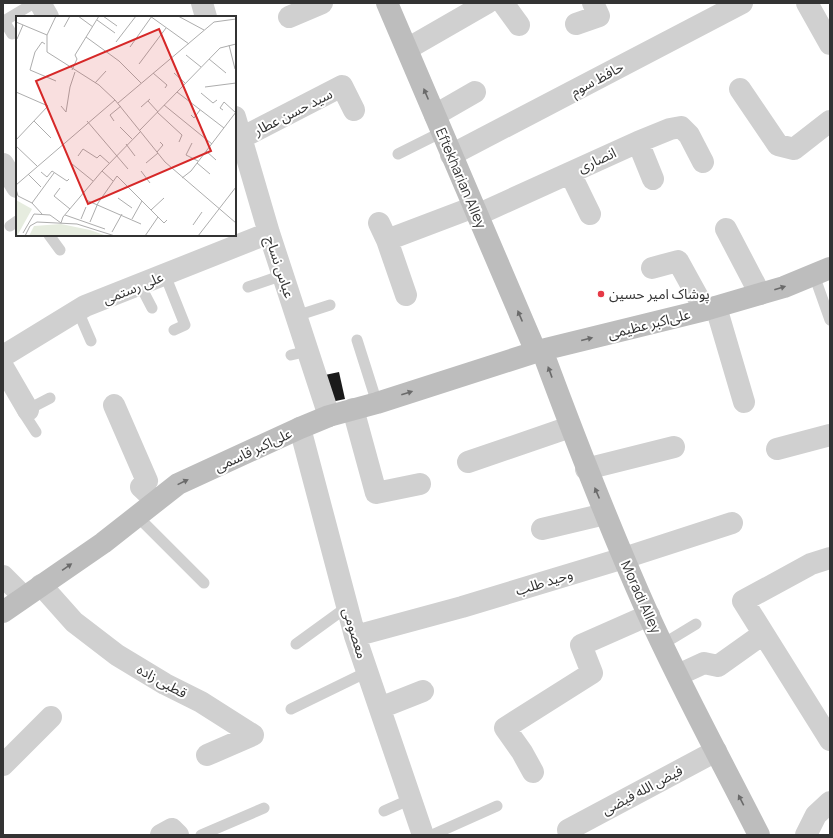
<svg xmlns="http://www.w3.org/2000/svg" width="833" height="838" font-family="Manrope,'Noto Sans Arabic',sans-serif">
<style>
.building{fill:#1a1a1a}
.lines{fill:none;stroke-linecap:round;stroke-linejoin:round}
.lane{stroke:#d0d0d0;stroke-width:11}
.street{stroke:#d0d0d0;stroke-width:22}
.secondary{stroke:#bdbdbd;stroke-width:22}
.oneway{fill:#6a6a6a}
.poi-dot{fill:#e63946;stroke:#fff;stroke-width:1.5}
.labels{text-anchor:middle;stroke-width:4;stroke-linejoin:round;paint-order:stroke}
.street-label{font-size:14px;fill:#333;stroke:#fff}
.poi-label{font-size:14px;fill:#333;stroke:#fff;text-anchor:start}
.inset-road{fill:none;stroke:#adadad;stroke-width:1}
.view{fill:#d62828;fill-opacity:0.15;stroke:#d62828;stroke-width:2}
.inset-edge{fill:none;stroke:#333;stroke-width:2}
</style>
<rect width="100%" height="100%" fill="#fff"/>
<path class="building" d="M339,372l6,27 -14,3 -6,-27z"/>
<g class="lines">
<path class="lane" d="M12,34l-8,-13 30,-18
M398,154l44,-22
M10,226l7,-5
M49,235l11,15
M165,275l20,50 -11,5
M814,275l16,45
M140,285l12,23
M248,287l35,-12
M78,311l13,30
M296,316l34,-11
M357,340l20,63
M291,355l17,-4
M36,432l-13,-20 27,-14
M137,516l67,67
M296,644l51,-37
M663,644l33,-20
M291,709l76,-37
M384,811l27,-12
M201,835l63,-27
M432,835l65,-29"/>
<path class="street" d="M40,3l8,14
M202,3l4,14
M503,3l16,22
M807,3l23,41
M289,17l33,-14
M576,24l23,-8 -6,-13
M407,49l80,-46
M740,89l38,56 16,4 36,-28
M435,115l40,-23
M235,117l34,116 60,183
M241,138l101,-52 12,24
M638,142l15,37
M451,155l291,-152
M3,164l14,23
M570,173l20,41
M477,215l161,-73 32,-13 11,-2 8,8 14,27
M379,223l8,17 19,55
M726,229l34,65
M387,240l87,-33
M652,268l26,-7 27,49
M716,307l28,95
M3,356l82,-50 184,-73
M3,367l25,43
M114,405l33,76 -6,6 15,14
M353,409l23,84 44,-9
M300,428l55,208 68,199
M777,449l53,-14
M468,462l102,-35
M586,469l88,-22
M542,529l63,-15
M830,558l-19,6 -68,37 87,139
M3,576l21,21
M41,585l33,37 43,33 48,29 36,18 52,33 -46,20
M355,636l107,-29 162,-49 108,-35
M678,675l26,-12 14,3 45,-32
M380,708l43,-17
M3,765l48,-48
M533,772l-11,-20 -17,-24 87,-55 -11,-28 68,-30
M568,830l148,-79
M161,835l11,-6 6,6
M806,835l10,-20 14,-13"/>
<path class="secondary" d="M387,3l149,349
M542,350c33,89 67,177 106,264 34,75 74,148 111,221
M3,612l100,-69 75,-59 122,-56 29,-12 48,-13 165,-53 163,-40 79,-23 46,-19"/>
</g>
<defs><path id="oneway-solid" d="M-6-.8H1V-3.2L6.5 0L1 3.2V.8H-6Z"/></defs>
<g class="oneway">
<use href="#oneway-solid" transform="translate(426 94) rotate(-113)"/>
<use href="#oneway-solid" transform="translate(780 288) rotate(-18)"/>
<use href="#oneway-solid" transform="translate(520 316) rotate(-113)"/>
<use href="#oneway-solid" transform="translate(587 339) rotate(-14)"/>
<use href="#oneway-solid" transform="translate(550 372) rotate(-110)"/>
<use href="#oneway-solid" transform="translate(407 393) rotate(-18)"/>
<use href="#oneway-solid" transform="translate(183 482) rotate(-26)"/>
<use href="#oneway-solid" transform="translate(597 493) rotate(-113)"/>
<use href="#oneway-solid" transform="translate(67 567) rotate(-35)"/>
<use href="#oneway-solid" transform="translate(741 800) rotate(-117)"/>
</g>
<circle class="poi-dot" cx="601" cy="294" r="4"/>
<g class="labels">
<g class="street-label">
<text transform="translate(597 79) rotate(-28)" y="5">حافظ سوم</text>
<text transform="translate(293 112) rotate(-27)" y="5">سید حسن عطار</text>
<text transform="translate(597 160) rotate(-25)" y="5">انصاری</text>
<text transform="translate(461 178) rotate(67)" y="5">Eftekharian Alley</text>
<text transform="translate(280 267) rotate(72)" y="5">عباس نساج</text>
<text transform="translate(133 288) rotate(-22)" y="5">علی رستمی</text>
<text transform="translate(649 324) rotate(-14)" y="5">علی‌اکبر عظیمی</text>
<text transform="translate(253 450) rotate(-25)" y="5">علی‌اکبر قاسمی</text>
<text transform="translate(544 582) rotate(-17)" y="5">وحید طلب</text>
<text transform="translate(641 597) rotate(66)" y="5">Moradi Alley</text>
<text transform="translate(355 633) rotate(73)" y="5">معصومی</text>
<text transform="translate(162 681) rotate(29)" y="5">قطبی زاده</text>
<text transform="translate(642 790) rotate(-28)" y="5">فیض الله فیضی</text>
</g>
<g class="poi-label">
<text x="609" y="299">پوشاک امیر حسین</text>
</g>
</g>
<g transform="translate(16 16)">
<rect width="220" height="220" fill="#fff"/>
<path d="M0,184l16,9 -15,27h-1zM45,208l29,6 17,6h-78l5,-10z" fill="#e6ecdf"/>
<path class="inset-road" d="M40,0l-9,19v17l52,33 16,15 50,62 71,61M62,0l15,11M87,0l14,10M134,0l39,28M162,0l26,14M81,4l18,13M0,6l31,13M48,11l6,-11M70,21l33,24 22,22M1,23l6,-14M100,26l20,-26M29,28l-3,-2 -7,10 -5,18 26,11M213,29l6,24M114,31l22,-31M170,39l15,12M193,43l17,14M123,48l27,-36M56,54l5,-11 -2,-4 24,-39M137,57l14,12 -2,3M158,57l11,10M79,67l11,-12M189,71l31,-4M0,76l32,14 -32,34M161,76l47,36M185,77l12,10 4,-3M132,85l10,11M102,87l96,-81 22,-3M148,89l48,39M45,90l5,6 4,-25 5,-15M125,91l9,-8M207,94l-3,-2 4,-6 12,11M141,96l25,23 -3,7M175,99l3,3 6,-8M18,105l17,17M71,105l41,48M98,105l-4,-6 11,-9M104,111l12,12M124,114l80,-82 16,-4M176,127l-6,12 12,6M110,128l9,12M0,130l21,20M190,135l10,9M141,136l6,-7 -3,-3M62,140l5,-7 14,9 3,-3 9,8M130,147l12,-10M181,147l13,11M56,148l21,17M86,155l11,10M125,155l9,12M25,156l6,5 5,-6 15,10 2,-2M12,158l13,13M166,162l9,-7 45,-59M0,169l99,-85M44,172l-6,8 16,13M0,173l2,7 14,7 10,11M102,182l14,10M70,184l55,24M16,187l22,-30M135,194l13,-12M49,199l40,14M65,203l5,-12M116,203l10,-18M74,206l8,-19 19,-27 47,47 3,-3M45,207l2,-6 39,-46 39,-40M177,209l9,-13M96,216l10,-18M7,217l11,-19 16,1 11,8M9,220l5,-10 7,-4 40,2 38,12M129,220l13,-19M182,220l38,-49"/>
<path class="view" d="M143,13l52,122 -123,53 -52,-123z"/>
<rect width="220" height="220" class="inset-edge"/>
</g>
<rect width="833" height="838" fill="none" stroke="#333333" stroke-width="8"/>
</svg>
